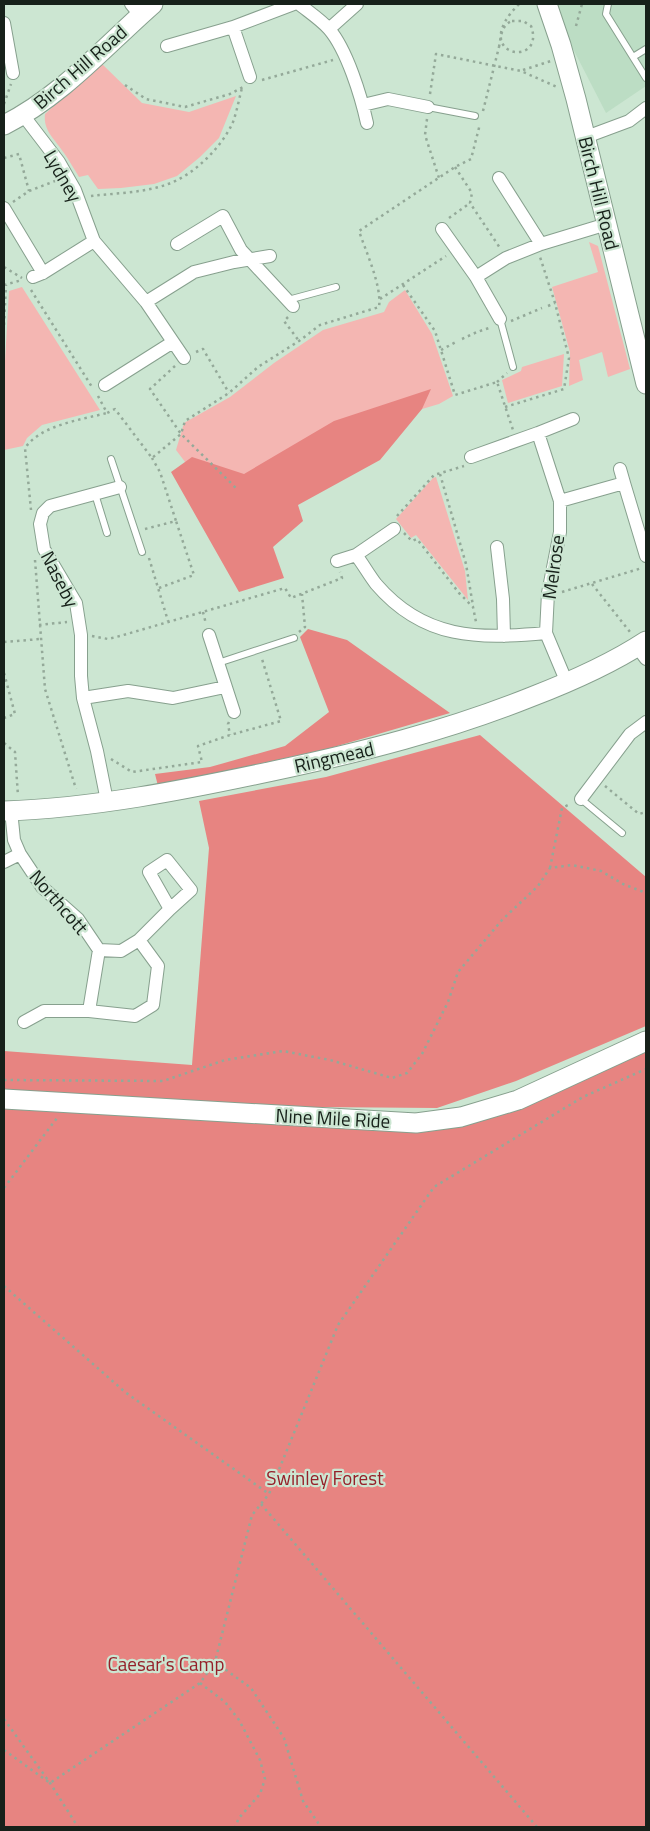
<svg xmlns="http://www.w3.org/2000/svg" width="650" height="1831" font-family="'Titillium Web',sans-serif">
<style>
.built{fill:#bcddc4}
.green{fill:#f4b6b2}
.forest{fill:#e78481}
.lines{fill:none;stroke-linecap:round;stroke-linejoin:round}
.lane-casing{stroke:#87a08e;stroke-width:8}
.street-casing{stroke:#87a08e;stroke-width:14}
.secondary-casing{stroke:#87a08e;stroke-width:21}
.path{stroke:#94a999;stroke-width:2.5;stroke-dasharray:2.5 4;stroke-linecap:butt}
.lane{stroke:#fff;stroke-width:6}
.street{stroke:#fff;stroke-width:12}
.secondary{stroke:#fff;stroke-width:19}
.path-bridge{stroke:#94a999;stroke-width:2.5;stroke-dasharray:2.5 4;stroke-linecap:butt}
.labels{text-anchor:middle;stroke-width:4.5;stroke-linejoin:round;paint-order:stroke}
.street-label{font-size:19px;fill:#17211a;stroke:#cce6d2}
.park-label{font-size:19px;fill:#952029;stroke:#cce6d2}
</style>
<rect width="100%" height="100%" fill="#cce6d2"/>
<path class="built" d="M550,4h96v82l-40,27z"/>
<path class="green" d="M101,63l41,40 47,9 47,-16 -17,42 -19,19 -23,19 -23,8 -33,4 -23,1 -10,-14 -9,2c-5,-8 -10,-17 -15,-24 -9,-14 -21,-22 -19,-39z
M589,242l9,4 32,123 -22,8 -6,-25 -23,8 4,20 -14,6 1,-34 -18,-65 46,-15z
M22,287l78,123 -58,15 -15,13 -4,8 -19,4v-71l5,-88z
M405,290l27,44 21,62 -14,8 -17,5 -199,103 -47,-62 8,-27 46,-26 44,-34 49,-33 61,-18 5,-10z
M564,354l-2,32 -54,17 -6,-23 19,-9 1,-4z
M436,477l29,94 3,29 -52,-65 -5,3 -15,-19 37,-41z"/>
<path class="forest" d="M431,389l-9,20 -42,51 -82,45 5,16 -30,26 11,31 -45,14 -68,-120 21,-15 52,17 90,-53z
M308,629l39,11 103,73 -123,36 -169,37 -3,-12 55,-7 75,-21 44,-34 -29,-75z
M480,735l166,142v149l-130,55 -79,27 -255,-2 -178,-14v-41l188,14 17,-217 -10,-47 127,-24z
M646,1047v780h-642v-718l304,17 131,4 57,-15z"/>
<g class="lines">
<g class="lane-casing">
<path id="lane" d="M608,4l-2,10 40,64
M633,57l13,-8
M428,107l47,9
M288,300l48,-13
M500,319l13,48
M111,459l31,93
M95,494l12,39
M218,663l76,-25
M581,799l41,34"/>
</g>
<g class="street-casing">
<path id="street" d="M131,4l9,11
M299,4c10,8 22,16 30,25 18,21 32,67 38,94
M4,23l9,50
M233,27l17,50
M329,29l28,-25
M167,46l66,-19 61,-23
M363,105l25,-6 40,8
M23,115l36,47 16,28 19,51 52,61 38,56
M586,137l43,-16 17,-13
M499,178l42,66
M4,208l39,65
M442,229l34,48 30,-19 35,-14 66,-20
M177,244l46,-28 18,34 52,56
M33,277l10,-4 51,-32
M476,277l24,42
M146,302l48,-30 40,-10 36,-6
M105,385l68,-43
M538,433l35,-14
M471,457l67,-24 22,68v31l-12,61 -2,40 21,50
M620,469l4,14
M560,501l64,-18 22,73
M394,529l-38,26c7,9 13,20 20,29 48,56 102,55 170,49
M497,547l6,52 1,37
M337,561l19,-6
M209,635l25,77
M637,647l9,12
M83,698l45,-7 45,7 52,-11
M581,799l49,-65 16,-12
M107,801l-10,-50 -14,-53 -2,-22v-41l-5,-32 -32,-54 -4,-25 3,-11 7,-7 70,-19
M11,810l3,30 6,14 22,33 36,32 21,31 22,1 18,-11 31,-31 -21,-37 18,-12 24,30 -21,19
M4,862l16,-8
M89,1011l10,-61
M24,1022l20,-11h45l46,5 18,-11 5,-39 -19,-26"/>
</g>
<g class="secondary-casing">
<path id="secondary" d="M547,4l14,41 15,54 70,285
M4,125c58,-29 101,-79 149,-121
M4,811c90,-3 180,-21 269,-40 89,-19 173,-40 258,-74 39,-15 80,-33 115,-56
M4,1099l412,24 45,-6 57,-17 128,-59"/>
</g>
<path class="path" d="M512,21h11l8,5c16,43 -65,31 -12,-22
M576,26l6,-22
M523,70l28,-9
M262,80l71,-20
M125,85l21,14 39,8 45,-13 13,-7
M430,94l6,-40 85,17 36,16
M4,104l7,-20
M483,111l16,-64
M427,119l-2,16 14,43
M4,158l15,-4 10,37
M455,167l17,26 -2,10 30,45
M91,196c25,-3 53,-3 77,-12 26,-9 54,-37 65,-62 4,-11 6,-23 9,-34
M13,202l16,-11 26,-10
M449,218l21,-15
M4,267l18,11
M4,285l18,-5
M403,285l32,46 20,64 42,-13 16,48
M31,290l61,97
M380,299l66,-43
M548,306l7,-3
M288,317l-4,4 15,20
M511,321l31,-13
M4,325l2,-40
M462,339l15,-7 15,-5
M441,350l15,-8
M196,352l7,-3 26,44
M175,366l-25,23 31,45 56,55
M497,382l10,-9
M98,396l9,17 8,-4 37,49 29,-24 4,-13 44,-28 29,-26 41,-26 21,-16 59,-18c3,-21 -13,-55 -20,-76l96,-64 16,-8 9,-35
M505,407l59,-18 5,-31 -14,-55 -15,-46
M440,474l26,90 7,42
M31,510l-6,-62c16,-23 55,-28 82,-35
M397,516l37,-41 30,-9
M145,529l31,-8 -16,-49 -8,-14
M404,533l8,8 5,-2 42,54 14,14 3,15
M149,558l19,63
M35,560l10,129 31,100
M592,584l38,48
M159,588l35,-13 -18,-54
M562,592l80,-24
M203,612l3,12
M39,625l28,-3
M299,632l6,-5 -3,-33
M92,636l16,3 12,-3 165,-48 6,10 51,-20 -2,-6
M4,642l36,-3
M4,673l11,41 -11,4
M229,722l-1,2 2,11
M4,743l11,9 3,44
M111,759l21,13 70,-10 -4,-16 32,-11 51,-14 -19,-62
M605,786l34,28 7,-2
M550,868l12,-60 8,-4
M4,1080l159,1 62,-21 58,-9 47,9 62,18 15,-5 15,-19 26,-52 10,-30 44,-52 36,-34 12,-18 22,-3 29,6 22,13 23,9
M4,1188l53,-70
M4,1286l121,106 144,102
M261,1504l276,323
M215,1662l36,26 33,50 19,63 18,26
M200,1683l25,19 14,18 21,40 5,19 -5,15 -21,24 -4,9
M4,1719l46,64 28,44
M4,1750l46,33 150,-100 15,-21 37,-147 17,-21 69,-169 96,-138 149,-90 63,-28"/>
<use href="#lane" class="lane"/>
<use href="#street" class="street"/>
<use href="#secondary" class="secondary"/>
<path class="path-bridge" d="M499,47c2,-10 2,-22 13,-26"/>
</g>
<g class="labels">
<g class="street-label">
<text transform="translate(80 67) rotate(-41)" y="7">Birch Hill Road</text>
<text transform="translate(63 176) rotate(60)" y="7">Lydney</text>
<text transform="translate(599 193) rotate(76)" y="7">Birch Hill Road</text>
<text transform="translate(553 567) rotate(-82)" y="7">Melrose</text>
<text transform="translate(60 579) rotate(63)" y="7">Naseby</text>
<text transform="translate(334 757) rotate(-13)" y="7">Ringmead</text>
<text transform="translate(59 902) rotate(49)" y="7">Northcott</text>
<text transform="translate(333 1118) rotate(3)" y="7">Nine Mile Ride</text>
</g>
<g class="park-label">
<text x="325" y="1485">Swinley Forest</text>
<text x="166" y="1671">Caesar's Camp</text>
</g>
</g>
<rect width="650" height="1831" fill="none" stroke="#17211a" stroke-width="10"/>
</svg>
